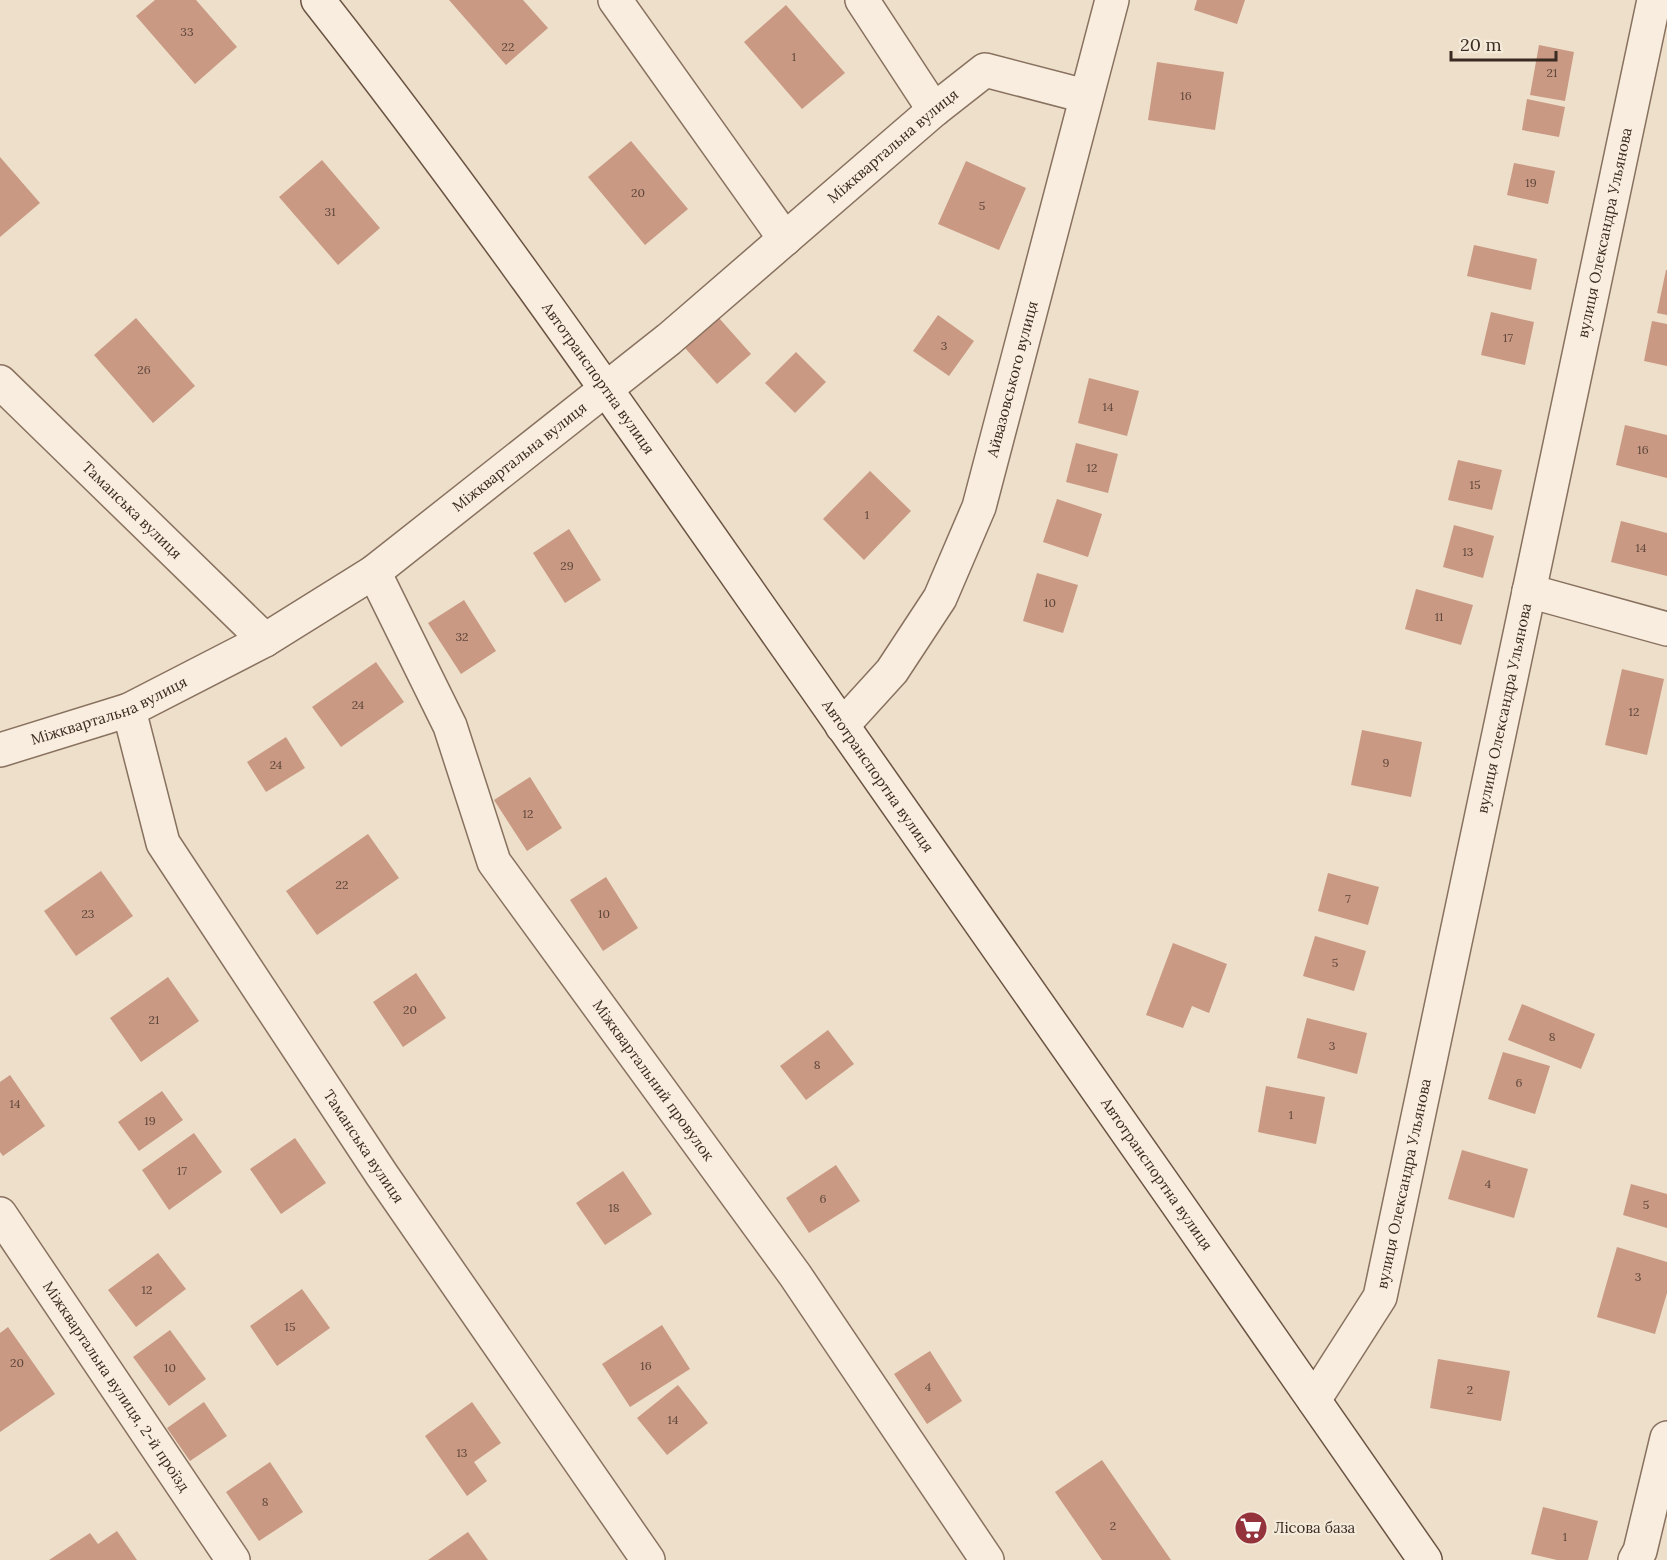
<svg xmlns="http://www.w3.org/2000/svg" width="1667" height="1560" font-family="Lora,serif">
<style>
.building{fill:#c99983}
.lines{fill:none;stroke-linecap:round;stroke-linejoin:round}
.street-casing{stroke:#89715f;stroke-width:36}
.secondary-casing{stroke:#6b5342;stroke-width:36}
.street{stroke:#f8edde;stroke-width:33}
.secondary{stroke:#f8edde;stroke-width:33}
.labels{text-anchor:middle;stroke-width:4.5;stroke-linejoin:round;paint-order:stroke}
.number-label{font-size:12px;fill:#5e463a}
.street-label{font-size:15px;fill:#3a2b22;stroke:#f4eada}
.poi-label{font-size:15px;fill:#3a2b22;stroke:#f4eada;text-anchor:start}
</style>
<rect width="100%" height="100%" fill="#eddfca"/>
<path class="building" d="M155,0h41l41,47 -42,37 -59,-68z
M449,0h74l25,28 -42,37z
M1197,0h48l-8,24 -43,-14z
M786,5l59,68 -43,36 -58,-67z
M1539,45l35,7 -9,49 -35,-6z
M1157,62l67,10 -9,58 -67,-10z
M1527,99l38,8 -6,30 -37,-7z
M631,141l57,68 -43,36 -57,-68z
M0,157l40,46 -40,34z
M322,160l58,68 -42,37 -59,-68z
M966,161l60,27 -27,62 -61,-26z
M1514,163l41,8 -7,33 -41,-9z
M1474,245l63,14 -6,31 -64,-14z
M1666,270h1v45l-10,-2z
M1491,312l43,10 -9,43 -44,-10z
M938,315l36,26 -25,35 -36,-25z
M136,318l59,68 -42,37 -59,-68z
M719,318l32,36 -34,30 -32,-36z
M1652,321l15,3v42l-23,-5z
M796,352l30,30 -31,31 -30,-30z
M1089,378l50,13 -12,45 -49,-13z
M1625,425l42,10v43l-51,-13z
M1076,443l42,11 -10,39 -42,-11z
M1458,460l44,10 -10,40 -44,-10z
M870,471l41,40 -47,49 -41,-41z
M1057,499l45,15 -14,43 -45,-15z
M1621,521l46,12v43l-56,-14z
M1454,525l40,11 -11,42 -40,-11z
M569,529l32,51 -36,23 -32,-50z
M1037,573l41,12 -15,48 -40,-12z
M1416,589l57,16 -12,40 -56,-16z
M464,600l32,51 -35,23 -33,-51z
M376,662l28,40 -63,45 -29,-40z
M1622,669l42,10 -17,76 -42,-10z
M1362,730l60,12 -11,55 -60,-12z
M286,737l19,31 -39,24 -19,-30z
M530,777l32,51 -35,23 -33,-51z
M368,834l31,44 -82,57 -31,-44z
M101,871l32,45 -57,40 -32,-45z
M1328,873l51,14 -11,38 -50,-14z
M606,877l32,51 -35,23 -33,-51z
M1315,936l51,15 -12,40 -51,-15z
M1173,943l54,21 -18,49 -17,-7 -9,22 -37,-13z
M416,973l30,45 -43,29 -30,-45z
M168,977l31,44 -58,41 -31,-44z
M1522,1004l73,30 -14,35 -73,-29z
M1307,1018l60,15 -10,41 -60,-16z
M828,1030l26,34 -48,36 -26,-34z
M1503,1052l47,14 -15,48 -47,-15z
M10,1075l35,51 -42,30 -3,-4v-70z
M1266,1086l59,11 -9,47 -58,-12z
M162,1091l21,29 -44,31 -21,-29z
M194,1133l28,39 -53,38 -27,-40z
M295,1138l31,45 -45,31 -31,-45z
M1462,1150l66,19 -14,49 -66,-19z
M836,1165l24,36 -51,32 -23,-35z
M623,1171l29,43 -47,31 -29,-42z
M1631,1184l36,10v34l-44,-13z
M1617,1247l50,15v31l-12,41 -58,-17z
M158,1253l28,36 -50,38 -28,-37z
M302,1289l28,39 -53,38 -27,-40z
M662,1325l28,44 -60,38 -28,-43z
M8,1327l47,67 -55,38v-99z
M170,1330l36,49 -37,27 -36,-49z
M930,1351l32,50 -35,23 -33,-50z
M1438,1359l72,12 -9,50 -71,-13z
M678,1385l30,38 -41,32 -30,-37z
M204,1402l23,34 -37,25 -23,-33z
M472,1402l29,41 -27,19 13,19 -20,15 -42,-60z
M1102,1460l69,100h-69l-47,-68z
M270,1462l33,50 -44,29 -33,-49z
M1543,1507l55,14 -10,39h-31l-26,-6z
M117,1531l20,29h-88l41,-27 8,11z
M468,1532l20,28h-60z"/>
<g class="lines">
<g class="street-casing">
<g id="street">
<path d="M615,0l170,239"/>
<path d="M862,0l72,110"/>
<path id="s1" d="M0,382l265,258"/>
<path id="s2" d="M374,572l76,154 44,136 301,413 192,285"/>
<path d="M1529,591l138,38"/>
<path id="s3" d="M129,710l34,133 219,332 266,385"/>
<path id="s4" d="M842,726l50,-55 48,-73 39,-91 133,-507"/>
<path id="s5" d="M0,750l129,-40 136,-70 109,-68 295,-233 265,-229 51,-40 100,26"/>
<path id="s6" d="M0,1214l233,346"/>
<path id="s7" d="M1314,1400l66,-103 274,-1297"/>
<path d="M1635,1560l5,-9 27,-113"/>
</g>
</g>
<g class="secondary-casing">
<g id="secondary">
<path id="s8" d="M318,0c174,221 334,455 496,685 204,292 409,582 611,875"/>
</g>
</g>
<use href="#street" class="street"/>
<use href="#secondary" class="secondary"/>
</g>
<defs>
<g id="supermarket-disc" transform="scale(1.725)"><circle r="9.5" fill="#95333d" stroke="#f4eada"/><path d="M-6-5.5h2.5l.6 2H6L4.5 2H-2.5L-4.4-4H-6ZM-1.5 3.2a1.3 1.3 0 1 0 .1 0ZM3 3.2a1.3 1.3 0 1 0 .1 0Z" fill="#fff"/></g>
</defs>
<g fill-rule="evenodd">
<use href="#supermarket-disc" x="1251" y="1528"/>
</g>
<g class="labels">
<g class="number-label">
<text x="187" y="36">33</text>
<text x="508" y="51">22</text>
<text x="794" y="61">1</text>
<text x="1552" y="77">21</text>
<text x="1186" y="100">16</text>
<text x="1531" y="187">19</text>
<text x="638" y="197">20</text>
<text x="982" y="210">5</text>
<text x="330" y="216">31</text>
<text x="1508" y="342">17</text>
<text x="944" y="350">3</text>
<text x="144" y="374">26</text>
<text x="1108" y="411">14</text>
<text x="1643" y="454">16</text>
<text x="1092" y="472">12</text>
<text x="1475" y="489">15</text>
<text x="867" y="519">1</text>
<text x="1641" y="552">14</text>
<text x="1468" y="556">13</text>
<text x="567" y="570">29</text>
<text x="1050" y="607">10</text>
<text x="1439" y="621">11</text>
<text x="462" y="641">32</text>
<text x="358" y="709">24</text>
<text x="1634" y="716">12</text>
<text x="1386" y="767">9</text>
<text x="276" y="769">24</text>
<text x="528" y="818">12</text>
<text x="342" y="889">22</text>
<text x="1348" y="903">7</text>
<text x="88" y="918">23</text>
<text x="604" y="918">10</text>
<text x="1335" y="967">5</text>
<text x="410" y="1014">20</text>
<text x="154" y="1024">21</text>
<text x="1552" y="1041">8</text>
<text x="1332" y="1050">3</text>
<text x="817" y="1069">8</text>
<text x="1519" y="1087">6</text>
<text x="15" y="1108">14</text>
<text x="1291" y="1119">1</text>
<text x="150" y="1125">19</text>
<text x="182" y="1175">17</text>
<text x="1488" y="1188">4</text>
<text x="823" y="1203">6</text>
<text x="1646" y="1209">5</text>
<text x="614" y="1212">18</text>
<text x="1638" y="1281">3</text>
<text x="147" y="1294">12</text>
<text x="290" y="1331">15</text>
<text x="17" y="1367">20</text>
<text x="646" y="1370">16</text>
<text x="170" y="1372">10</text>
<text x="928" y="1391">4</text>
<text x="1470" y="1394">2</text>
<text x="673" y="1424">14</text>
<text x="462" y="1457">13</text>
<text x="265" y="1506">8</text>
<text x="1113" y="1530">2</text>
<text x="1565" y="1541">1</text>
</g>
<g class="street-label">
<text dy="5" stroke="none"><textPath href="#s5" startOffset="1088">Міжквартальна вулиця</textPath></text>
<text dy="5" stroke="none"><textPath href="#s7" startOffset="1210">вулиця Олександра Ульянова</textPath></text>
<text dy="5" stroke="none"><textPath href="#s8" startOffset="471">Автотранспортна вулиця</textPath></text>
<text dy="5" stroke="none"><textPath href="#s4" startOffset="393">Айвазовського вулиця</textPath></text>
<text dy="5" stroke="none"><textPath href="#s5" startOffset="602">Міжквартальна вулиця</textPath></text>
<text dy="5" stroke="none"><textPath href="#s1" startOffset="184">Таманська вулиця</textPath></text>
<text dy="5" stroke="none"><textPath href="#s7" startOffset="724">вулиця Олександра Ульянова</textPath></text>
<text dy="5" stroke="none"><textPath href="#s5" startOffset="116">Міжквартальна вулиця</textPath></text>
<text dy="5" stroke="none"><textPath href="#s8" startOffset="957">Автотранспортна вулиця</textPath></text>
<text dy="5" stroke="none"><textPath href="#s2" startOffset="585">Міжквартальний провулок</textPath></text>
<text dy="5" stroke="none"><textPath href="#s3" startOffset="501">Таманська вулиця</textPath></text>
<text dy="5" stroke="none"><textPath href="#s8" startOffset="1443">Автотранспортна вулиця</textPath></text>
<text dy="5" stroke="none"><textPath href="#s7" startOffset="238">вулиця Олександра Ульянова</textPath></text>
<text dy="5" stroke="none"><textPath href="#s6" startOffset="208">Міжквартальна вулиця, 2-й проїзд</textPath></text>
</g>
<g class="poi-label">
<text x="1274" y="1533">Лісова база</text>
</g>
</g>
<path d="M1451 51v9h105v-9" fill="none" stroke="#3a2b22" stroke-width="3"/>
<text x="1460" y="51" font-size="18" fill="#3a2b22" stroke="#f4eada" stroke-width="4.5" paint-order="stroke">20 m</text>
</svg>
